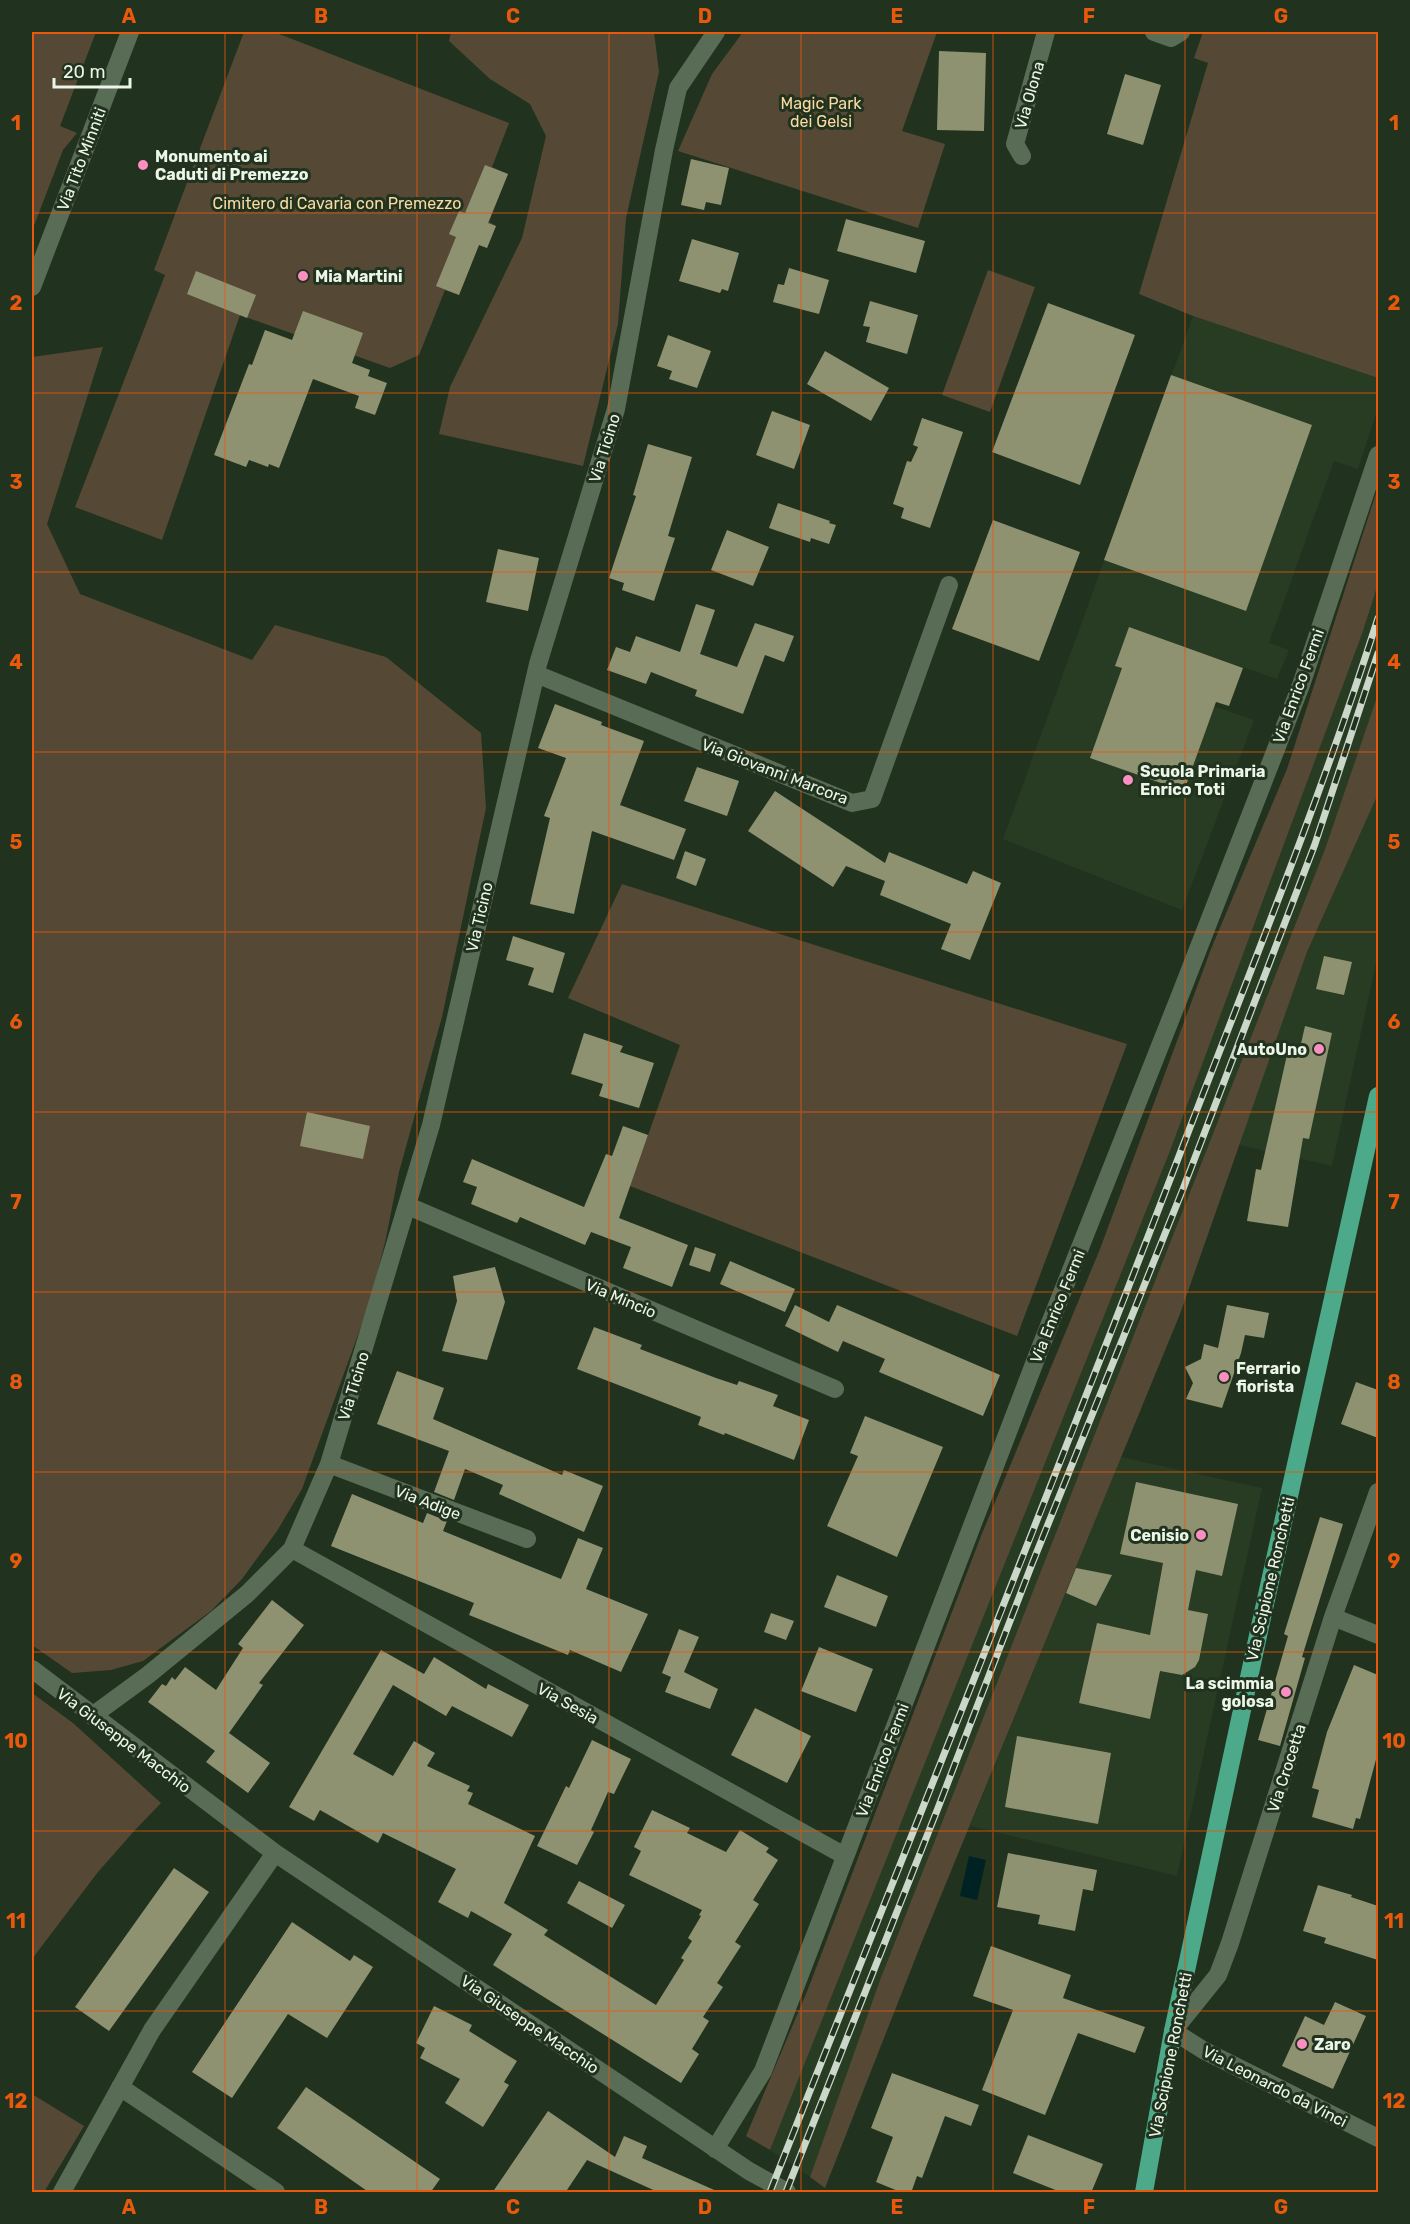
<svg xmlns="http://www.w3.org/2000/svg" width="1410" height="2224" font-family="Rubik,sans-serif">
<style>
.built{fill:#273c23}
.green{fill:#554935}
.water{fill:#002224}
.building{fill:#8f9270}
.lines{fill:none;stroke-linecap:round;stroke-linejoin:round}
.minor{stroke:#596c56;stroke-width:18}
.major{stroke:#4caa8b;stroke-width:18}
.rail-casing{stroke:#cbd7c9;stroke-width:7}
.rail{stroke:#21321e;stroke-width:4.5;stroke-dasharray:14;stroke-linecap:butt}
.grid{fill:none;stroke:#e8590c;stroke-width:1.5;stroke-opacity:0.55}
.poi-dot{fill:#fc8fc1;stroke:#21321e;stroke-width:2}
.labels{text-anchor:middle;stroke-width:6;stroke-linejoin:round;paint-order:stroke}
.street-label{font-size:16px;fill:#ebf6e9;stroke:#21321e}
.park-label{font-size:16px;fill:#f9daa2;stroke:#21321e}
.poi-label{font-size:16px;font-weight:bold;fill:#ebf6e9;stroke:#21321e;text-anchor:start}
.neatline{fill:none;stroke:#e8590c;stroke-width:2}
.grid-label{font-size:20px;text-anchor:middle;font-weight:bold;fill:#e8590c}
</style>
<rect width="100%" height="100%" fill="#21321e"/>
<path class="built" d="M1193,316l185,62v30l-20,61 -24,-8 -65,182 20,7 -12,29 -87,-30 -14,44 78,27 -72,190 -179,-71z
M1378,584v110l-53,155 -445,1131 -70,197 -40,-27 400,-999 192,-517z
M1378,794v160l-46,212 -93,-21 68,-193z
M1121,1457l141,31 -85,388 -207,-50z"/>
<path class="green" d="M32,32h64l-36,94 17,7 -14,17 -31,81z
M244,32h30l235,91 -17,44 16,7 -19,48 7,4 -9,22 -8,-3 -20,50 -14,-5 -26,65 -29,13 -150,-53 -78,225 -87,-33 90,-232 -11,-5z
M451,32h203l5,40 -33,146 -8,106 -35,142 -144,-32 11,-47 72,-149 24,-102 -16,-32 -40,-25 -41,-38z
M743,32h194l-35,99 43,13 -27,84 -240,-77 34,-77z
M1203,32h175v346l-185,-62 -54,-22 69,-231 -14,-5z
M988,270l47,17 -45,125 -48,-17z
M103,347l-56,177 33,70 172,66 23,-35 111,32 95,76 5,75 -44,209 -43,155 -13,66 -15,61 -69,190 -25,42 -35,48 -31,32 -68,50 -32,9 -39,3 -40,-28v-1288z
M1378,487v97l-16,50 -192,517 -400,999 -24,-14 62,-147 173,-453 119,-287 111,-300 76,-180z
M1378,694v100l-71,158 -127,362 -259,630 -96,244 -15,-11 70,-197 445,-1131z
M622,884l505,160 -110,292 -387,-150 50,-141 -112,-47z
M32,1693l41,30 88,80 -26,27 -37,42 -66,87z
M32,2094l52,32 -40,66h-12z"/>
<path class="water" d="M969,1856l17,4 -9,40 -17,-4z"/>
<path class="building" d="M939,51l47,2 -2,78 -47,-1z
M1125,74l36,11 -18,60 -36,-11z
M691,159l38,9 -8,37 -15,-3 -2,8 -23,-5z
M485,165l23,9 -20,49 8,3 -9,22 -8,-3 -20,50 -23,-9 20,-49 -7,-3 10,-23 6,2z
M846,219l79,22 -9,32 -79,-22z
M692,239l47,14 -11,38 -6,-2 -2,4 -41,-12z
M789,268l40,12 -10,34 -46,-12 5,-18 6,1z
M196,271l60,24 -9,23 -60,-24z
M870,301l48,14 -11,39 -41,-12 4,-15 -7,-1z
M1048,303l87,32 -55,150 -88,-33z
M303,311l60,22 -11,30 18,7 -2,6 19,7 -12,32 -20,-7 4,-12 -46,-17 -34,89 -10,-4 -1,3 -19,-7 -3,7 -32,-12 35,-91 3,1 13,-35 27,10z
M668,335l43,16 -14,37 -28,-9 3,-8 -15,-5z
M825,351l64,37 -18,33 -64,-37z
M1171,375l141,50 -66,186 -142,-51z
M772,411l38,14 -16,44 -38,-14z
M922,418l41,14 -33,96 -29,-10 3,-10 -11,-4 14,-43 4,1 7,-15 -5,-2z
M648,444l44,13 -24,79 7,2 -21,63 -32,-11 2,-7 -15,-5 27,-82 -3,-1z
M778,503l52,18 -1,2 7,2 -7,19 -18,-6 -1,4 -41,-14z
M993,520l87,32 -41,109 -87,-32z
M727,530l42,17 -16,39 -42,-16z
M498,549l41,9 -11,53 -42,-9z
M696,604l19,6 -15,44 37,13 18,-44 39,13 -10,26 -19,-7 -22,59 -48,-18 2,-6 -46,-18 -5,12 -39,-14 9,-23 14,5 6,-16 44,16z
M1129,627l114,41 -14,38 -13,-4 -32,89 -94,-33 32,-90 -7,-2z
M555,704l47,18 -1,3 43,16 -24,64 66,24 -12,31 -82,-29 -18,83 -44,-10 20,-86 -6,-2 22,-58 -28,-10z
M697,767l42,14 -12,35 -43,-15z
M775,791l110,72 4,-11 78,32 6,-13 28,12 -31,77 -29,-11 10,-25 -71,-29 5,-14 -39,-15 -13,21 -85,-56z
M685,851l21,8 -10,27 -20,-8z
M513,936l52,17 -12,40 -25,-8 6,-17 -28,-8z
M1324,956l28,6 -8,33 -28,-6z
M1305,1026l27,7 -23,106 -6,-1 -15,89 -41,-6 9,-52 5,1 28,-124 11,2z
M584,1033l39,13 -3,6 34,11 -15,45 -40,-12 4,-12 -32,-10z
M307,1112l63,14 -7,33 -63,-13z
M623,1126l25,9 -29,83 69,27 -16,42 -49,-19 8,-21 -40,-15 -6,13 -65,-28 -3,6 -46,-19 6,-17 -14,-5 9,-23 112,48 22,-53 6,2z
M695,1247l21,7 -6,18 -21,-7z
M730,1261l65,28 -10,23 -65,-28z
M495,1267l10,35 -18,58 -45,-9 15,-50 -4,-25z
M795,1305l34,17 8,-17 163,70 -17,41 -104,-44 6,-13 -42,-18 -5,11 -53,-26z
M1227,1305l42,8 -5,25 -19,-3 -4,18 -19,55 -36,-9 7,-16 -8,-16 16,-8 3,-15 14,4z
M594,1327l48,18 -2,4 76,29 21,7 2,-4 39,14 -5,11 36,14 -15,40 -69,-27 -1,2 -26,-10 3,-8 -124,-48z
M397,1371l47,17 -11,31 129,56 2,-5 39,16 -19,46 -85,-38 4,-9 -38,-16 -11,31 -20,-8 15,-41 -72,-27z
M1356,1382l22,8v48l-37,-14z
M865,1416l78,31 -46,110 -70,-31 31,-70 -8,-3z
M1136,1482l102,22 -16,72 -26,-6 -8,40 20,4 -9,46 -4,7 -13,8 -22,-4 -10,48 -71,-16 18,-80 53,12 13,-72 -43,-9z
M352,1494l71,29 4,-10 20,8 -4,10 118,48 17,-41 25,10 -17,41 62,25 -27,58 -51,-22 -2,5 -99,-40 5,-12 -143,-57z
M1320,1517l23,7 -41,133 3,1 -25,88 -22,-6 30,-104 -4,-2z
M1076,1568l36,7 -16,31 -30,-13z
M837,1575l51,21 -12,31 -52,-20z
M272,1600l32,25 -45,58 4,2 -34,48 41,30 -22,30 -42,-31 9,-11 -67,-49 14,-18 4,2 6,-9 3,3 10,-13 31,23 27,-42 -5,-4z
M771,1613l23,8 -8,19 -22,-8z
M679,1629l20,8 -15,35 34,17 -8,20 -45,-17 6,-15 -9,-4z
M819,1647l54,22 -17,43 -55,-21z
M381,1650l43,24 10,-17 52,32 2,-5 41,21 -17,32 -60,-31 -6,10 -53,-31 -40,69 40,22 21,-35 21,12 -8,13 43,20 -3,5 6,2 -5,11 67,32 -31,67 44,27 -4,5 112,70 28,-45 -3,-2 11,-17 -4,-3 13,-22 -2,-1 3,-5 -73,-35 12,-24 -7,-4 18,-37 38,18 -3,5 39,19 14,-22 29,18 -3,4 12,8 -25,40 6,4 -24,38 6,4 -24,37 6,4 -20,30 6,4 -17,28 7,5 -18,29 -188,-118 19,-31 -41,-23 -3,7 -30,-16 18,-33 -73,-36 -5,10 -58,-33 -6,11 -25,-14z
M1354,1665l24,10v77l-18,67 -4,-1 -3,11 -41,-12 7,-27 -7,-2 15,-56z
M755,1708l56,28 -24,47 -56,-28z
M1017,1736l94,17 -13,71 -93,-17z
M592,1740l39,19 -17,35 -6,-2 -17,38 3,2 -17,33 -40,-19 29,-60 3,2z
M1008,1853l89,17 -4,21 -10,-2 -8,42 -37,-7 2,-9 -43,-8z
M174,1868l35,24 -100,139 -34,-24z
M579,1881l46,24 -13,23 -45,-25z
M1318,1885l34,10 -1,2 27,9v54l-54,-17 2,-5 -23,-7z
M292,1922l58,39 4,-6 19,12 -46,71 -39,-24 -56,84 -40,-26z
M991,1946l80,29 -8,23 82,29 -10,26 -57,-20 -33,82 -63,-25 31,-80 -40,-14z
M1335,2002l31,14 -33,73 -51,-23 23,-50 19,9z
M434,2006l38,19 -3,6 48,30 -13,21 5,3 -26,42 -38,-24 15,-24 -40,-21 5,-10 -9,-5z
M892,2073l87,32 -8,21 -26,-10 -23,62 -5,-2 -6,17h-8l-27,-11 17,-45 -22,-9z
M306,2087l134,92 -10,14h-60l-93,-65z
M548,2111l67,46 9,-21 23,10 -5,12 79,35h-61l-73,-33 -22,33h-73z
M1028,2135l75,29 -12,29h-28l-50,-20z"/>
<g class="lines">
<path class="minor" d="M1154,32l17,6 10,-6
M1022,156l-7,-12 31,-112
M32,287l98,-255
M536,674l316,129 20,-4 77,-214
M408,1206l427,183
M329,1464l198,75
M1378,1492l-45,125 -103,326 -12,32 -45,56 30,19 175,88
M292,1549l553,307
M1333,1617l45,18
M32,1669l243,184 474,318 38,21
M92,1716l56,-41 99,-81 45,-45 37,-85 102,-339 107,-461 78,-255 48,-259 14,-62 38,-56
M120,2087l156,105
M715,2149l48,-78 276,-720 140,-353 122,-313 77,-230
M62,2192l90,-162 123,-177"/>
<path class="major" d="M1144,2192l29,-161 86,-400 119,-535"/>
<g class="rail-casing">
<path id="rail" d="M770,2192c138,-350 280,-698 414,-1049 67,-174 138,-348 194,-525
M786,2192l152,-384 94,-244 151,-375 132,-345 63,-191"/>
</g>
<use href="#rail" class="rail"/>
</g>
<path class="grid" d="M225,32v2160M417,32v2160M609,32v2160M801,32v2160M993,32v2160M1185,32v2160M32,213h1346M32,393h1346M32,572h1346M32,752h1346M32,932h1346M32,1112h1346M32,1292h1346M32,1472h1346M32,1652h1346M32,1831h1346M32,2011h1346"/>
<g class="poi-dot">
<circle cx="143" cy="165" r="6"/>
<circle cx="303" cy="276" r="6"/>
<circle cx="1128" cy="780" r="6"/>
<circle cx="1319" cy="1049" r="6"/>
<circle cx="1224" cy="1377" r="6"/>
<circle cx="1201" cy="1535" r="6"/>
<circle cx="1286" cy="1692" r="6"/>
<circle cx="1302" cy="2044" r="6"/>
</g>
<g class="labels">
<g class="street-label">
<text transform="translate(1029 95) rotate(-74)" y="6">Via Olona</text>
<text transform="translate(81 159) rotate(-69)" y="6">Via Tito Minniti</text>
<text transform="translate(604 448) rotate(-73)" y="6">Via Ticino</text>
<text transform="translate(1298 686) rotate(-70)" y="6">Via Enrico Fermi</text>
<text transform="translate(775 771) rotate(21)" y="6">Via Giovanni Marcora</text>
<text transform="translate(479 917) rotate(-77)" y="6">Via Ticino</text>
<text transform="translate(621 1298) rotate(23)" y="6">Via Mincio</text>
<text transform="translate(1057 1306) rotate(-68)" y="6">Via Enrico Fermi</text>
<text transform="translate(353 1386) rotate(-73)" y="6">Via Ticino</text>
<text transform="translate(428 1502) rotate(21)" y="6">Via Adige</text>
<text transform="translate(1270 1579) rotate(-77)" y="6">Via Scipione Ronchetti</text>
<text transform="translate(568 1703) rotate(29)" y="6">Via Sesia</text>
<text transform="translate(124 1740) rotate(37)" y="6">Via Giuseppe Macchio</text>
<text transform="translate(882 1760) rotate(-69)" y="6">Via Enrico Fermi</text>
<text transform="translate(1286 1768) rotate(-72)" y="6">Via Crocetta</text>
<text transform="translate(530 2024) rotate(34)" y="6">Via Giuseppe Macchio</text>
<text transform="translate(1170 2055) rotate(-79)" y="6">Via Scipione Ronchetti</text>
<text transform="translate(1275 2086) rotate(27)" y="6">Via Leonardo da Vinci</text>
</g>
<g class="park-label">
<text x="821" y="109">Magic Park<tspan x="821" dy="18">dei Gelsi</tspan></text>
<text x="337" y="209">Cimitero di Cavaria con Premezzo</text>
</g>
<g class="poi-label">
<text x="155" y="162">Monumento ai<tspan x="155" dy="18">Caduti di Premezzo</tspan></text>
<text x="315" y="282">Mia Martini</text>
<text x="1140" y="777">Scuola Primaria<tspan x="1140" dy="18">Enrico Toti</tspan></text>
<text x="1307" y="1055" text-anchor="end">AutoUno</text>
<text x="1236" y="1374">Ferrario<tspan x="1236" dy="18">fiorista</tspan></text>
<text x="1189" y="1541" text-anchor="end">Cenisio</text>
<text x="1274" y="1689" text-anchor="end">La scimmia<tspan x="1274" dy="18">golosa</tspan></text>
<text x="1314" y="2050">Zaro</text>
</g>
</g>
<rect width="1410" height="2224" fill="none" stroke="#21321e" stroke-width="66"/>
<path d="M54 78v9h76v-9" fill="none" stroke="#ebf6e9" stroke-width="3"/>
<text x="63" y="78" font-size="18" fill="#ebf6e9" stroke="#21321e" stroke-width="4.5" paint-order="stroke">20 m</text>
<rect x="33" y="33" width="1344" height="2158" class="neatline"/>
<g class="grid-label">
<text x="129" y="23">A</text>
<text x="321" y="23">B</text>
<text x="513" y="23">C</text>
<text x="705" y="23">D</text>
<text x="897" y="23">E</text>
<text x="1089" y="23">F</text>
<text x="1281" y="23">G</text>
<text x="16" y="130">1</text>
<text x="1394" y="130">1</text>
<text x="16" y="310">2</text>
<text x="1394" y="310">2</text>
<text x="16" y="489">3</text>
<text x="1394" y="489">3</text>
<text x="16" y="669">4</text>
<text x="1394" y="669">4</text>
<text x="16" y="849">5</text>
<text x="1394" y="849">5</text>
<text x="16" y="1029">6</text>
<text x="1394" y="1029">6</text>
<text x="16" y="1209">7</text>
<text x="1394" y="1209">7</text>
<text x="16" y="1389">8</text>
<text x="1394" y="1389">8</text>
<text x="16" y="1568">9</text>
<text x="1394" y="1568">9</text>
<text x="16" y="1748">10</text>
<text x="1394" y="1748">10</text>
<text x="16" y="1928">11</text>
<text x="1394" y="1928">11</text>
<text x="16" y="2108">12</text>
<text x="1394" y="2108">12</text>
<text x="129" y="2214">A</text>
<text x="321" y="2214">B</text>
<text x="513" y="2214">C</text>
<text x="705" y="2214">D</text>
<text x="897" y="2214">E</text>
<text x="1089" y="2214">F</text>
<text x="1281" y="2214">G</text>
</g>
</svg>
